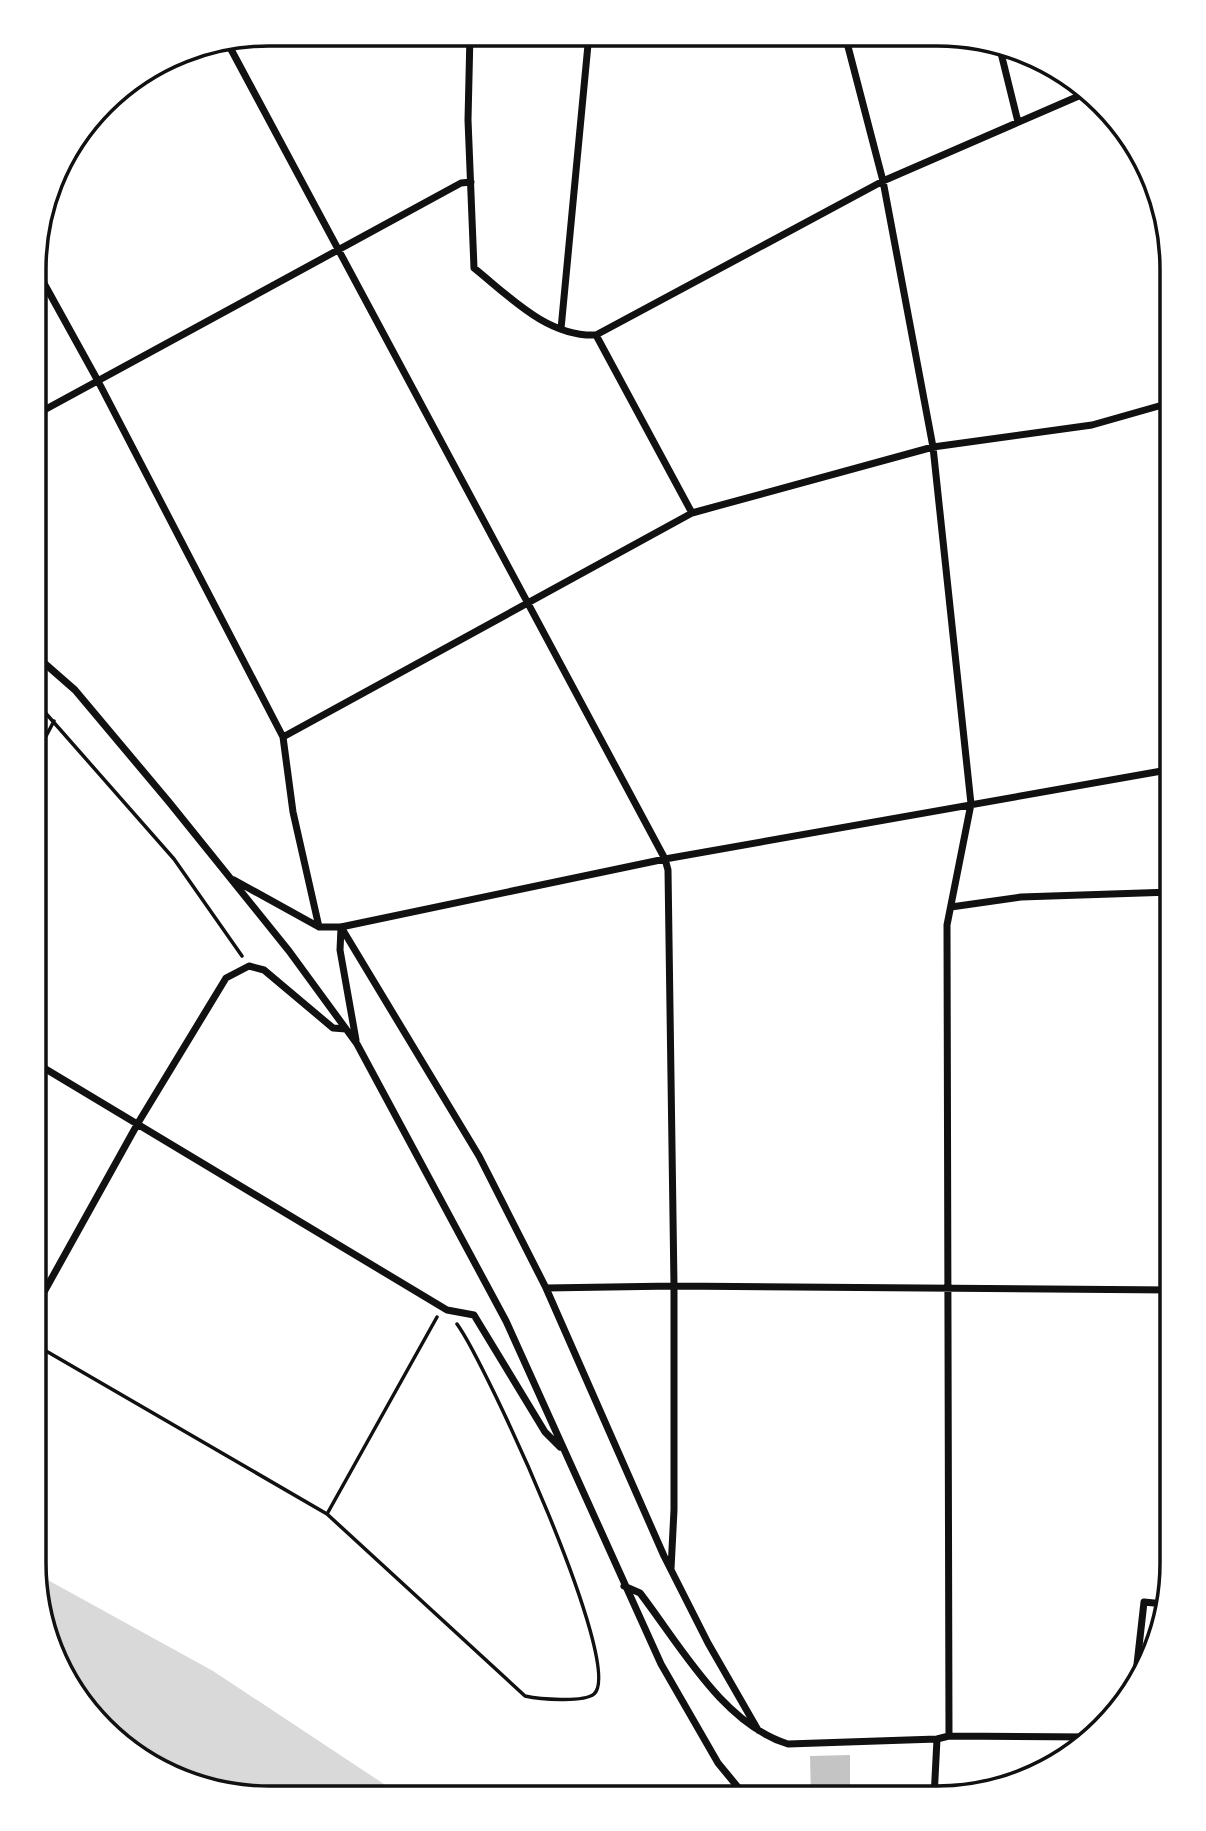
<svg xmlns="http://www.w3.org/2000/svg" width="1206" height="1831" font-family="'Roboto Serif',serif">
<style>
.water{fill:#d9d9d9}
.building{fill:#c4c4c4}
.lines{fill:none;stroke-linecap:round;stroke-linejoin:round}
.path{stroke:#111;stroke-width:3.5}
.minor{stroke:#111;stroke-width:7}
.rim{fill:none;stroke:#111;stroke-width:3.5}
</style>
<rect width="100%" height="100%" fill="#fff"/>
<path class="water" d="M35,1573l178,98 189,125h-164l-112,-47 -75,-96z"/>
<path class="building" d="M850,1755v42h-39l-1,-41z"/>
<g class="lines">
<path class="path" d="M35,701l139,158 68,97
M35,757l19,-36
M34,1344l293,170 198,182c14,3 58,7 69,-2 32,-27 -109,-332 -137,-370
M327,1514l110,-197"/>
<path class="minor" d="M470,34l-2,86 6,148c35,28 73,69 122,67l287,-154 205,-89
M226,40l439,819 3,11 6,416v224l-3,59
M1000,49l18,73
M35,267l63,114 185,356 10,75 26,115
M561,329l28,-295
M596,335l96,178
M35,415l426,-232 10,-1
M35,655l40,35 94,112 120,149 68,93 149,277 155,343 57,99 28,34
M283,737l409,-224 241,-66 159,-22 81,-23
M234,880l85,47h22l324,-68 508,-90
M951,907l70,-10 151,-5
M341,927l138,229 67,132 118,268 44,87 50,87
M341,928l-1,22 16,90
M34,1062l413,248 27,5 71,117 15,15
M546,1288l128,-2 498,4
M34,1310l104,-187 88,-145 23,-12 15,4 69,58 13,1
M624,1586l16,7c40,52 83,131 148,151l149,-5 12,-3 -2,-811 24,-121 -38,-357 -50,-266 -38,-146
M1134,1691l10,-89 20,2
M949,1736l143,1
M934,1798l3,-59"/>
</g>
<path d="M0 0H1206V1831H0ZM269 46H937A223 223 0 0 1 1160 269V1563A223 223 0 0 1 937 1786H269A223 223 0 0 1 46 1563V269A223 223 0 0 1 269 46Z" fill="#fff" fill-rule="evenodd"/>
<path class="rim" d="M269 46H937A223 223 0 0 1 1160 269V1563A223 223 0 0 1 937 1786H269A223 223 0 0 1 46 1563V269A223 223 0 0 1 269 46Z"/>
</svg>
